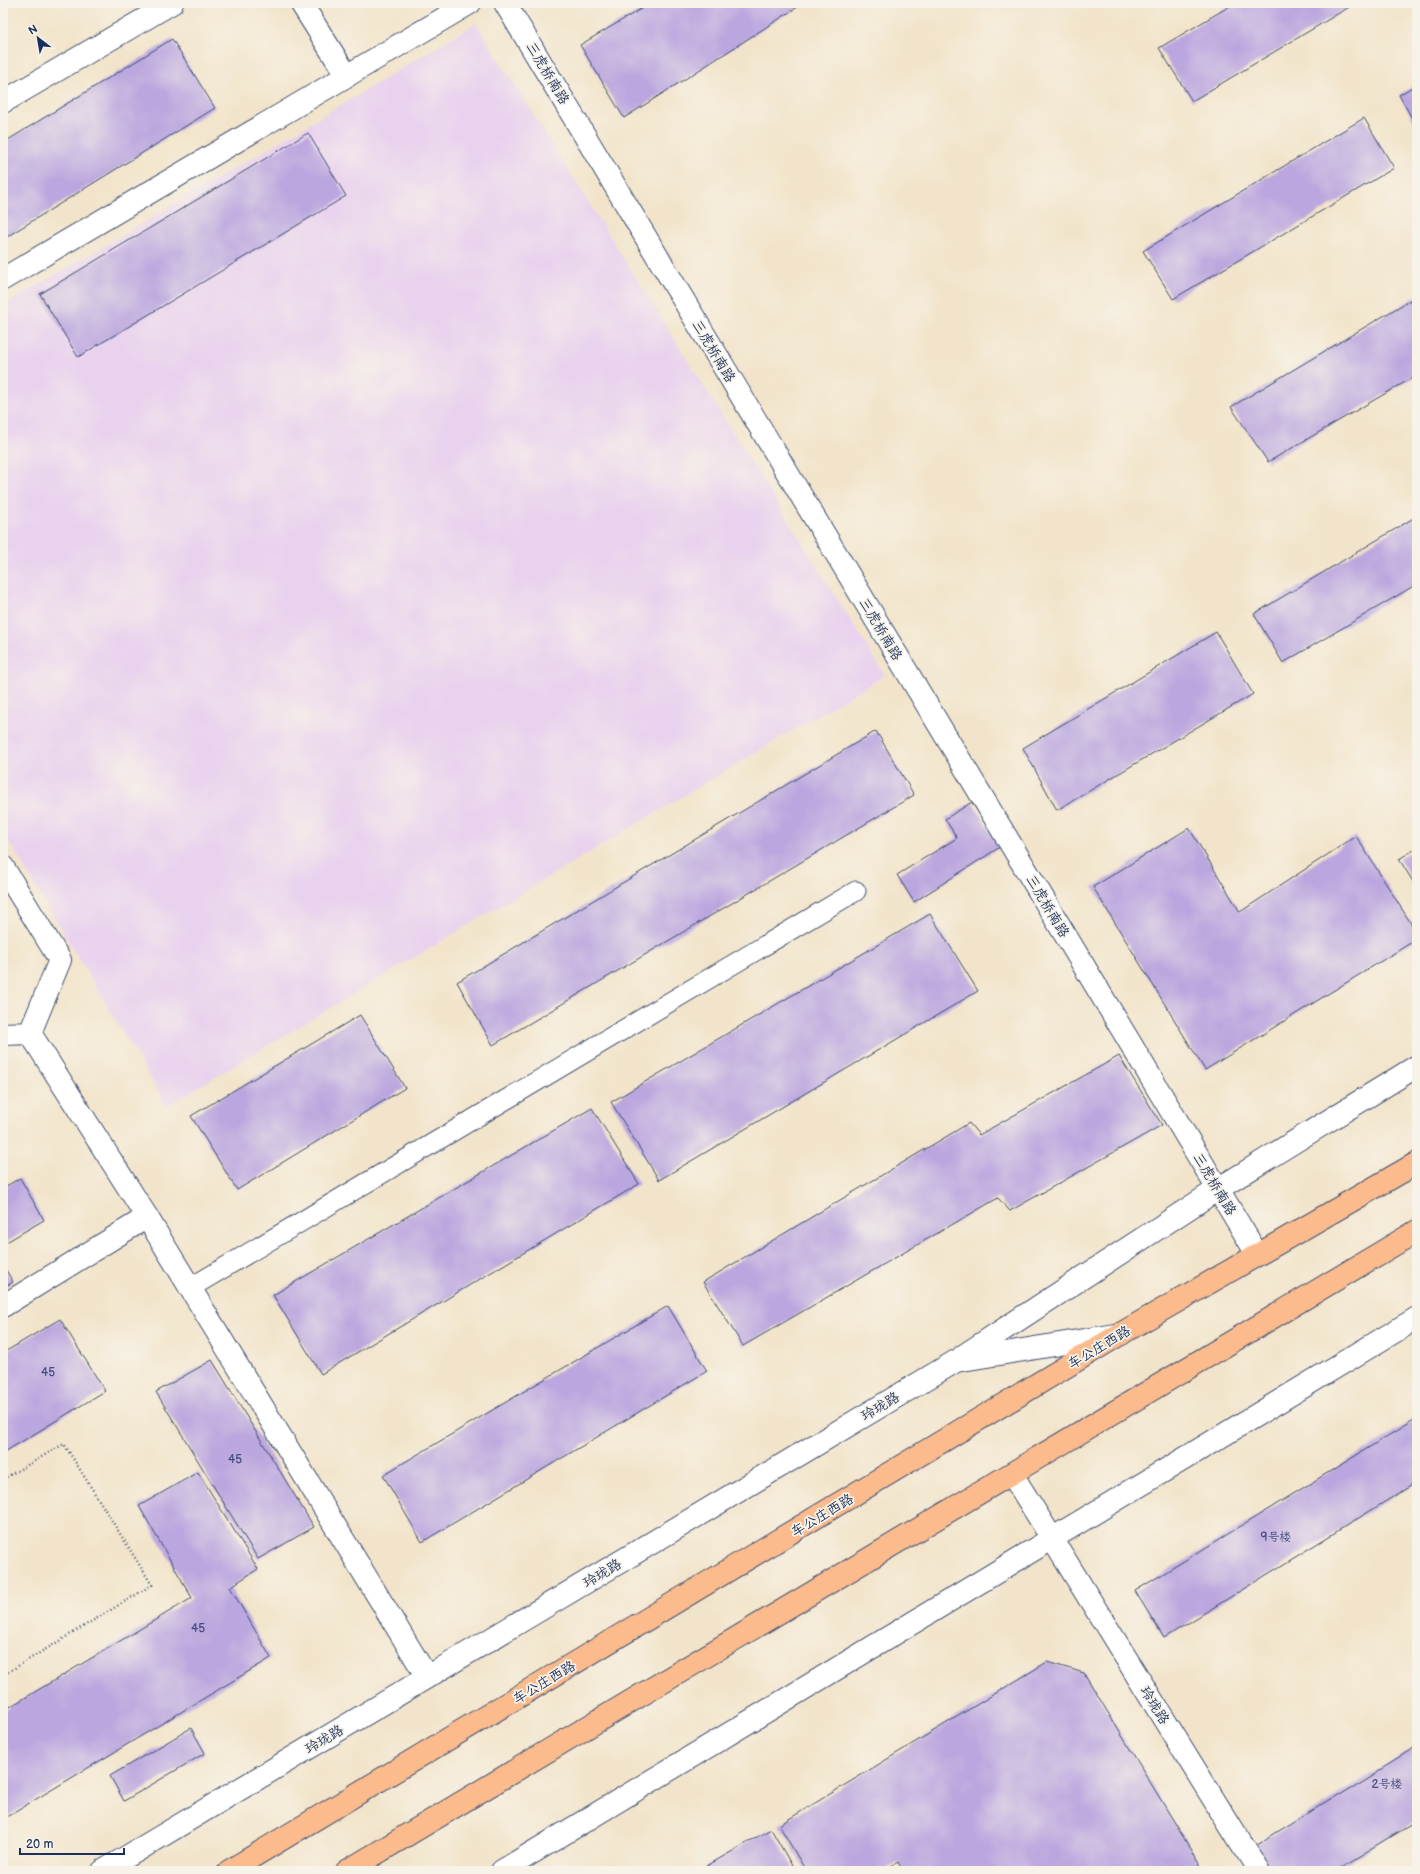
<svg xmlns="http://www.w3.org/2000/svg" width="1420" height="1874" font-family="'Balsamiq Sans','LXGW WenKai TC',sans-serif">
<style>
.built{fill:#e9d2ee}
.building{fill:#bba7df}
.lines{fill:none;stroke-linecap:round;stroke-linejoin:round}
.service-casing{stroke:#3b4a6e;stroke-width:21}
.minor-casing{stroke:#3b4a6e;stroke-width:24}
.tertiary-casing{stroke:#3b4a6e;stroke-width:24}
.primary-casing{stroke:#3b4a6e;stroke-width:24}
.path{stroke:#3b4a6e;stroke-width:2.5;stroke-dasharray:1 3;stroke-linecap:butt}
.service{stroke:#fff;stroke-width:19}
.minor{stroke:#fff;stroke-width:22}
.tertiary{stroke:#fff;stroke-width:22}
.primary{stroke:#fbbb8c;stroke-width:22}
.labels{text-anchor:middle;stroke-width:3.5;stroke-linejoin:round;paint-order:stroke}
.number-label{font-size:12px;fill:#434d7e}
.street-label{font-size:14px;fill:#1b2f5e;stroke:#f7f3e8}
</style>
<rect width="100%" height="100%" fill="#f7f3e8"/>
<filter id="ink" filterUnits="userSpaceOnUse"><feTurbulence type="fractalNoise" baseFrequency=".025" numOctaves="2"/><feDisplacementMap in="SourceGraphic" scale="8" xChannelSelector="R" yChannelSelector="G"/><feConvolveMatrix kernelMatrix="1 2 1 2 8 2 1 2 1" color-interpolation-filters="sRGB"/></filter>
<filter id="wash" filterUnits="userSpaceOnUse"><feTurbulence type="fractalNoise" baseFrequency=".012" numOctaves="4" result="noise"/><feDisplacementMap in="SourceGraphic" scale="16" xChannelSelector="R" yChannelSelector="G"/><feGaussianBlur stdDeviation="0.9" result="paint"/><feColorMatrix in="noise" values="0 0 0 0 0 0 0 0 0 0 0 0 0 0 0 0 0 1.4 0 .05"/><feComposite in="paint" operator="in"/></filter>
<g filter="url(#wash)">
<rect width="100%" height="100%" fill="#f2e4ca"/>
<path class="built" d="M476,23l409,652 -718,431 -164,-274v-526l355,-211z"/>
<g id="blocks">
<path class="building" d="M651,3h153l-180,115 -44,-73z
M1235,3h121l-164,98 -33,-53z
M172,39l43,69 -212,131v-96z
M1417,84v43l-18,-32z
M1364,118l30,50 -221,131 -30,-48z
M308,133l38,63 -268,161 -38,-63z
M1417,296v79l-149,87 -37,-55z
M1417,516v68l-134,79 -29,-49z
M1216,632l37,62 -196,116 -34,-62z
M876,731l38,64 -421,250 -36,-63z
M972,802l28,45 -86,55 -17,-27 60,-37 -12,-19z
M1189,828l51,84 116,-76 61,97v6l-212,131 -112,-183z
M1417,848v40l-18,-29z
M930,914l48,77 -319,189 -48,-78z
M360,1015l45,73 -168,102 -46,-74z
M1119,1056l43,69 -152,86 -12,-13 -255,148 -40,-64 266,-159 10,12z
M592,1108l47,76 -318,190 -48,-79z
M20,1178l24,42 -41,24v-56z
M3,1265l10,17 -10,6z
M668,1306l39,65 -285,171 -39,-67z
M60,1319l45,72 -102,62v-100z
M212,1360l102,167 -56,32 -102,-167z
M1417,1418v64l-253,156 -29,-47z
M198,1472l60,97 -28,18 41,71 -268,161v-108l189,-113 -53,-92z
M1047,1662l37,11 120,198h-301l-5,-9 -15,9h-77l-27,-46z
M191,1728l14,25 -81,48 -14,-25z
M1417,1746v75l-82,50h-74l-13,-21z
M771,1829l24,42h-97z"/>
</g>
</g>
<g filter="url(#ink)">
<use href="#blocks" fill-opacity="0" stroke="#3b4a6e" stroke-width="1"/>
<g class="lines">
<g class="service-casing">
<path id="service" d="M190,1288l666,-397"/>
</g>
<g class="minor-casing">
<path id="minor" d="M301,3l46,73
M3,102l169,-99
M3,279l467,-276
M3,867l57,93 -30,73
M30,1033l117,184
M3,1034l27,-1
M1012,1474l246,397"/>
</g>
<g class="tertiary-casing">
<path id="tertiary" d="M505,3l752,1251
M3,1306l144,-89 280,460
M963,1356l255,-167 199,-123
M103,1871l853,-510 165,-27
M502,1871l915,-553"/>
</g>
<g class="primary-casing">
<path id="primary" d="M229,1871l893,-538 295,-170
M347,1871l1070,-640"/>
</g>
<path class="path" d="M3,1479l61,-35 88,141 -149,90"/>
<use href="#service" class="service"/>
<use href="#minor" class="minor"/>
<use href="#tertiary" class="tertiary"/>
<use href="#primary" class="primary"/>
</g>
</g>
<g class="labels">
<g class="number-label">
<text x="48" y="1376">45</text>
<text x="235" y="1463">45</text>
<text x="1276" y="1541">9号楼</text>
<text x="198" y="1632">45</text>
<text x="1387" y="1788">2号楼</text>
</g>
<g class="street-label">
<text transform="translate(548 73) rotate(59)" y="5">三虎桥南路</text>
<text transform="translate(714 351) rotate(59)" y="5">三虎桥南路</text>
<text transform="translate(881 629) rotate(59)" y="5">三虎桥南路</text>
<text transform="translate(1048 906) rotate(59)" y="5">三虎桥南路</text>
<text transform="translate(1215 1184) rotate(59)" y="5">三虎桥南路</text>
<text transform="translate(1099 1347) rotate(-31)" y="5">车公庄西路</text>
<text transform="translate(880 1406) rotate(-31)" y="5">玲珑路</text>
<text transform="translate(822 1515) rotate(-31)" y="5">车公庄西路</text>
<text transform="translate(602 1573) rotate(-31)" y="5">玲珑路</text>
<text transform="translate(544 1682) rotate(-31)" y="5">车公庄西路</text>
<text transform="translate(1155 1705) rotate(58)" y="5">玲珑路</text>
<text transform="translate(324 1739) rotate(-31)" y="5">玲珑路</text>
</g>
</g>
<rect width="1420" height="1874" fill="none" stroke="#f7f3e8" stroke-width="16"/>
<g transform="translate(38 38) rotate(329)" stroke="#f7f3e8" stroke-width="3" paint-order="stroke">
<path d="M0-3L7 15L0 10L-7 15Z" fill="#1b2f5e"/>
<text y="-6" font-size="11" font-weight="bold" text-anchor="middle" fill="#1b2f5e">N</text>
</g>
<path d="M20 1848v6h104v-6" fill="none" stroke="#1b2f5e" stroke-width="2"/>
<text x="26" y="1848" font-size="12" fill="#1b2f5e" stroke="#f7f3e8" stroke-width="3" paint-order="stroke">20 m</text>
</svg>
